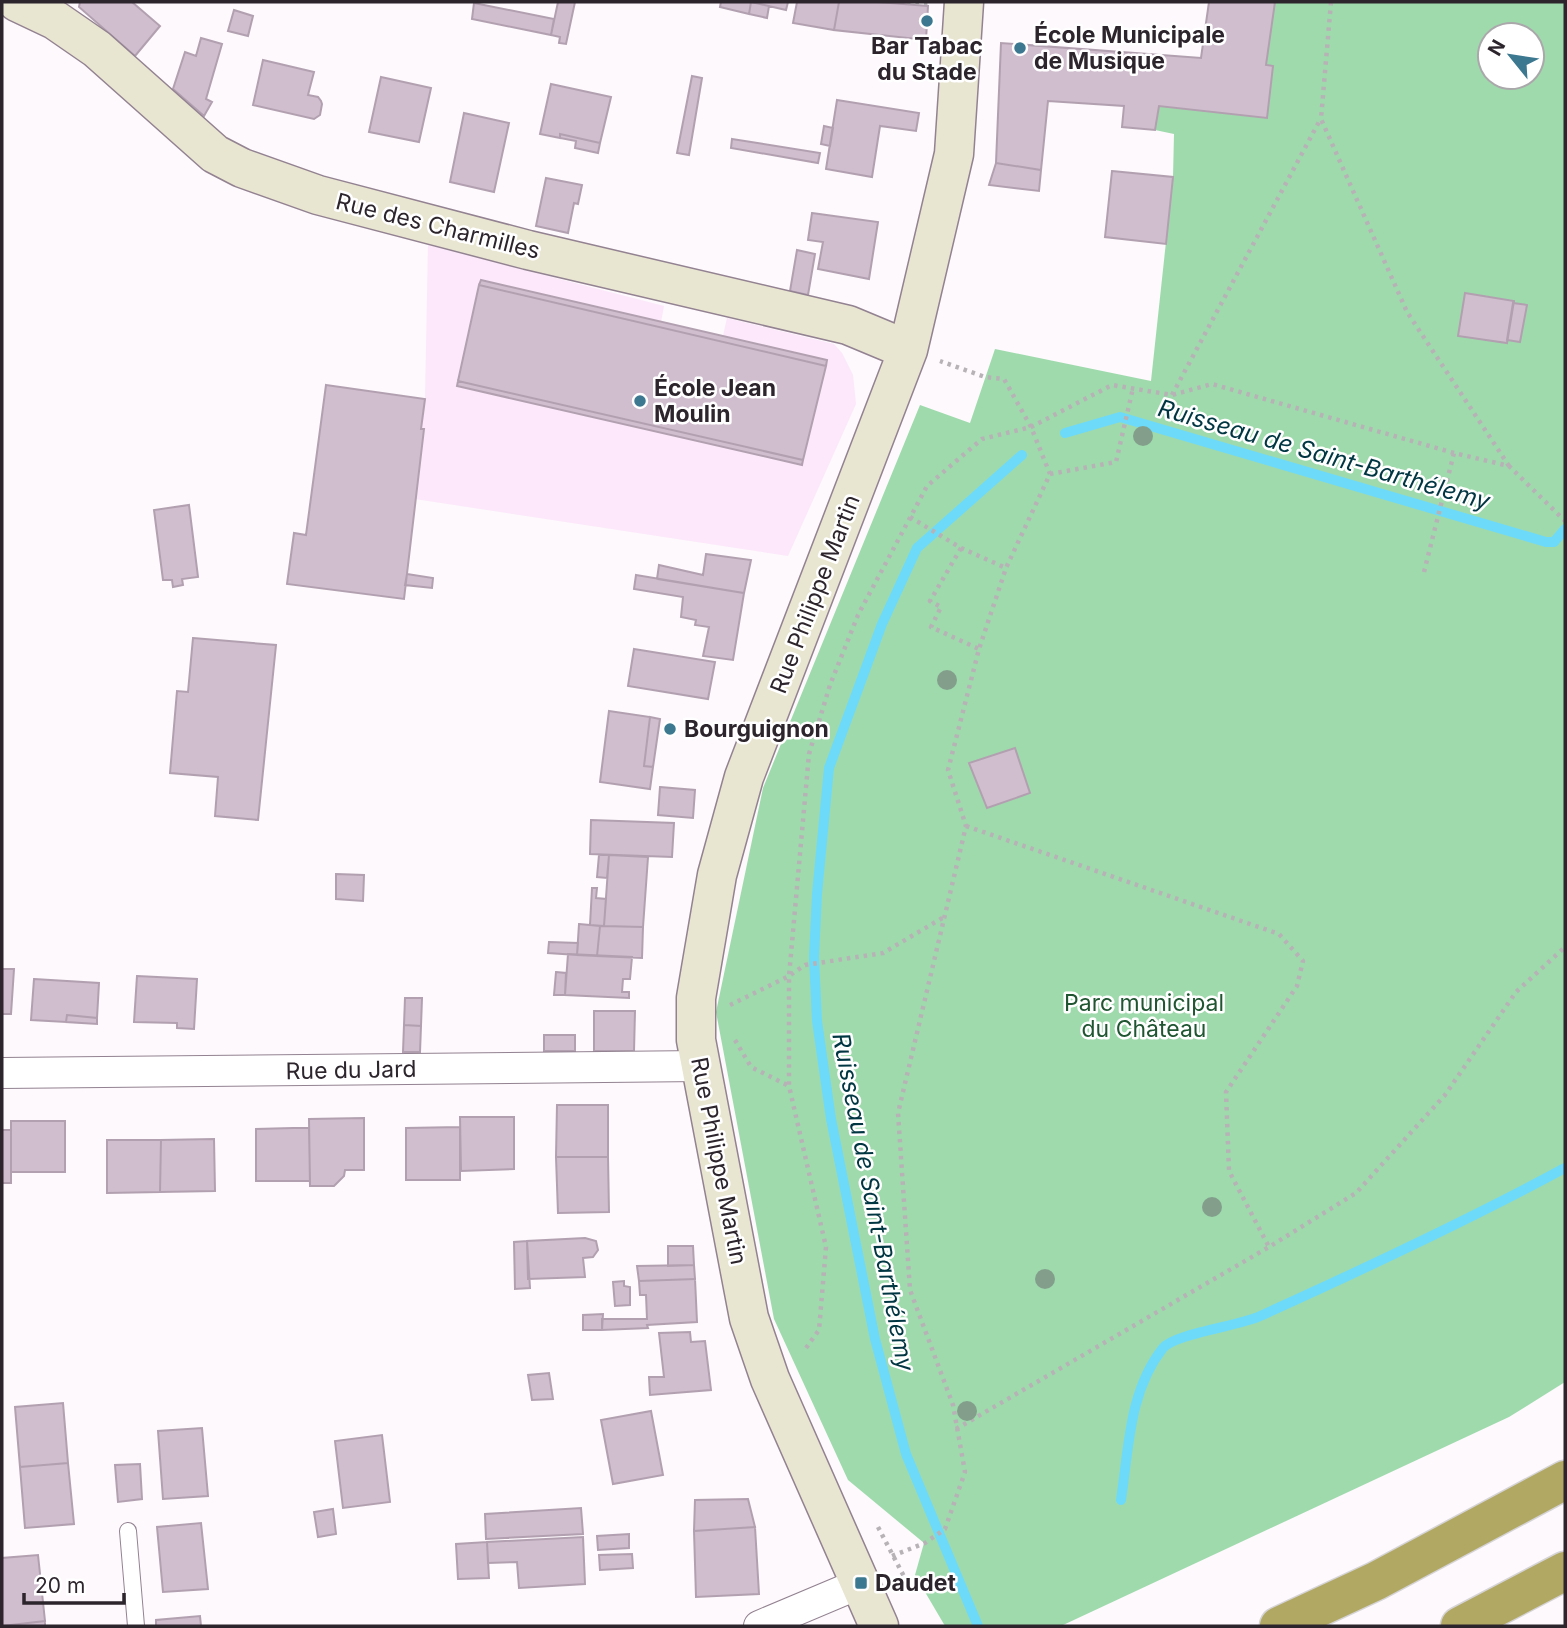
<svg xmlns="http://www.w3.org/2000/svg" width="1567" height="1628" font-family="Inter,sans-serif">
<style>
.built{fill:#fce8fa}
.green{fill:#9fdaad;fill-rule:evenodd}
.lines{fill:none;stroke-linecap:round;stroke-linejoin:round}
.stream{stroke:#6ddafa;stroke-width:10}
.building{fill:#d0bdce;stroke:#b2a0b0;stroke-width:2}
.lane-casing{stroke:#938291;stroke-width:18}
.street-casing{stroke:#938291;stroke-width:32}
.secondary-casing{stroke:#938291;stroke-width:41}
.highway-casing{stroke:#d5d3d5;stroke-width:41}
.path{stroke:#b7b2b6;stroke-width:4.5;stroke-dasharray:3.5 5;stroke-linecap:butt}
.lane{stroke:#fff;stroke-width:16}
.street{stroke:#fff;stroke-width:30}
.secondary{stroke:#e8e5d0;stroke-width:38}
.highway{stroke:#b1a863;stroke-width:38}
.tree{fill:#839f8c}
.poi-dot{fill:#3c788f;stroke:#fff;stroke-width:2.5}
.labels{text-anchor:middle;stroke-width:5;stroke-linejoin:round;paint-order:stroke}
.poi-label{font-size:23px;font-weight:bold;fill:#2d252c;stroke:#fff;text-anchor:start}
.street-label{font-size:23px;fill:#2d252c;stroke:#fff}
.park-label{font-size:23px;fill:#1f5531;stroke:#fff}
.water-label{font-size:24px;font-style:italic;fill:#003542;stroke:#fff}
</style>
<rect width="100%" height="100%" fill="#fdf9fc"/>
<path class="built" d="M428,245l236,61 -3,16 62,14 4,-18 107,26 8,9 11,22 3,29 -68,152 -373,-57 9,-69 -3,-1 4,-30z"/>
<path class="green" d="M1275,2h290v1380l-56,35 -448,209h-116l-30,-51 9,-32 -76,-63 -74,-161 -58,-307 47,-224 157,-383 50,18 25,-74 156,32 22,-204 1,-43 -19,-4 4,-24 107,12 7,-52 -7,-1zM1490,35h42v42h-42z"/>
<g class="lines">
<path class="stream" d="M1065,433l55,-16 426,125h8l11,-13
M1121,1500c8,-53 8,-109 42,-152 11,-14 74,-22 95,-31 104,-47 207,-95 307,-149
M978,1626l-72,-172 -31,-115 -44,-220 -14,-98 -3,-64 3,-63 12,-126 53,-144 35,-76 105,-93"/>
</g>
<path class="building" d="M80,2h52l28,24 -25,30 -56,-49z
M558,2h17l-9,42 -7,-1 1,-6 -9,-2z
M721,2h30l-2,12 -29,-7z
M751,2h37l-2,8z
M751,2l18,4 -2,12 -18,-4z
M797,2h42l-5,28 -41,-7z
M839,2h39l50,4 -2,34 -92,-10z
M1209,2h66l-9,63 7,1 -6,52 -108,-12 -4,24 -33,-3 2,-21 -76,-5 -7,69 -45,-7 5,-120 200,15z
M474,3l80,16 -3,16 -79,-16z
M234,10l19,6 -5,20 -20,-5z
M201,38l21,6 -16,55 6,3 -8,14 -31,-27 12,-37 11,4z
M263,60l51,12 -6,23 10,2 3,4 1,3 -2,11 -6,4 -61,-14z
M692,76l10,2 -13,77 -12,-2z
M381,77l50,11 -12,54 -50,-10z
M551,84l60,13 -11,46 -40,-9v4l-20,-4z
M837,100l82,13 -3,18 -36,-5 -8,51 -46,-8z
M464,113l45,10 -15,69 -44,-10z
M824,126l9,2 -3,18 -9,-2z
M560,134l40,9 -2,10 -23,-5 1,-7 -16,-3z
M732,139l88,14 -2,10 -87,-15z
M996,163l45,7 -2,21 -50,-6z
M1112,171l61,6 -7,67 -61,-7z
M546,178l36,7 -4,19 -4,-1 -6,30 -32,-7z
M812,213l66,9 -9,57 -51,-10 5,-27 -15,-2z
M797,250l18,4 -7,41 -18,-4z
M481,280l346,80 -1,6 -347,-81z
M479,285l347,81 -23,94 -345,-79z
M1465,293l49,8 -7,42 -49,-7z
M1513,303l14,2 -7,37 -13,-2z
M458,381l345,79 -1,5 -345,-79z
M326,385l99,14 -4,30h3l-20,170 -117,-15 7,-51 12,2z
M189,505l9,72 -16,2 1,6 -10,2 -1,-7h-9l-9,-70z
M706,554l45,6 -7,33 -87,-14 2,-14 44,10z
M407,574l26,4 -1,10 -27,-3z
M636,575l108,18 -11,67 -30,-4 6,-29 -14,-2 1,-5 -15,-3 2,-20 -49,-8z
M193,638l83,7 -18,175 -43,-4 3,-39 -48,-4 7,-82 11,1z
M634,649l81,13 -7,37 -80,-13z
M609,711l41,6 -6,49 9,1 -3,22 -50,-7z
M650,717l10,2 -7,48 -9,-1z
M1015,748l15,45 -43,15 -18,-45z
M660,787l35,3 -2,28 -35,-3z
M591,820l83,3 -2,34 -82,-3z
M599,855h10l-2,23 -10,-1z
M609,855l39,2 -5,70 -39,-1z
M336,874l28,1 -1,26 -27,-2z
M592,888h5l-1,10 10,1 -2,27 -14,-1z
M579,924l21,2 -3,30 -20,-1z
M600,926l43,1 -1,31 -45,-2z
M549,942l29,1 -1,12 -29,-2z
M568,954l64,3 -2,22h-7l-1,13h7v6l-64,-3z
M2,969h12l-3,45h-9z
M556,972l10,1 -1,22h-11z
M137,976l60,3 -3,50 -17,-1v-5l-43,-1z
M34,979l65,4 -2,35 -30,-3 -1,7 -35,-2z
M405,998h17l-1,28 -17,-1z
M594,1011h41l-1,40h-40z
M67,1015l30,3v6l-31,-2z
M404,1025l17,1 -1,26h-17z
M544,1035h31v16h-31z
M557,1105h51v52h-52z
M460,1117h54v52l-53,2z
M364,1118v52h-19l-1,6 -10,10h-24l-1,-67z
M11,1121h54v51h-54z
M460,1127v53h-54v-52z
M293,1128h16l1,53h-54v-52z
M2,1130h9v53h-9z
M214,1139l1,52 -55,1 1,-52z
M107,1140h54l-1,52 -53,1z
M556,1157h52l1,55 -51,1z
M585,1238l11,3 2,9 -5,7 -10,1 2,19 -57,2 -1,-38z
M527,1241l3,47 -15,1 -1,-47z
M668,1246h25l1,19 -26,1z
M694,1265l1,14 -56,2 -2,-15z
M695,1279l2,43 -50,3 1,3 -46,2v-11h45l-1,-24h-6l-1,-14z
M624,1281v5l6,1v18l-15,1 -2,-24z
M603,1314l-1,16h-19v-15z
M690,1332l1,10 14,-1 6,49 -61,5 -1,-18h15l-5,-44z
M549,1373l4,26 -21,1 -4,-25z
M63,1403l5,60 -48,4 -5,-60z
M651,1411l12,64 -50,9 -12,-64z
M202,1428l6,68 -45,3 -5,-68z
M382,1435l8,67 -47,6 -8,-67z
M68,1463l6,61 -49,4 -5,-61z
M140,1464l2,35 -24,3 -3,-37z
M748,1499l7,28 -61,4 1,-31z
M581,1508l2,26 -97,5 -1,-25z
M333,1509l3,25 -18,3 -4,-25z
M201,1523l7,66 -45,3 -6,-65z
M755,1527l4,67 -63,3 -2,-66z
M629,1534v14l-31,2 -1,-14z
M583,1537l2,47 -66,4 -2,-26 -29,1 -1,-21z
M487,1542l2,36 -31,1 -2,-35z
M632,1554l1,14 -33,2 -1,-15z
M38,1555l7,66 -43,5v-68z
M200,1616l1,10h-45v-6z
M45,1621v5h-43z"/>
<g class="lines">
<g class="lane-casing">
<path id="lane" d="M128,1531l8,95"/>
</g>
<g class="street-casing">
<path id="street" d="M2,1073l699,-7
M759,1626l102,-43"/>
</g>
<g class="secondary-casing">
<path id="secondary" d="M17,2l38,18 42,29 118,105 27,14 76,27 210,55 320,75 60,25
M879,1626l-109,-247 -21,-61 -53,-278v-42l21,-123 27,-98 164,-427 46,-196 10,-152"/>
</g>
<g class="highway-casing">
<path id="highway" d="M1279,1626l97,-45 189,-101
M1460,1626l105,-55"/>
</g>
<path class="path" d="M907,2l21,1
M1331,2l-10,117 86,193 102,154
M1172,395l148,-275
M1050,474l66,-12 17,-74
M910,517l51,31 45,20
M961,548l-31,53 11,6 -10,20 48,22
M1424,572l30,-119
M966,826l313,108 24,27 -6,25 -71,106 3,79 40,76
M730,1005l59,-29 16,-11 78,-12 61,-36
M735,1040l16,27 38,19
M806,1348l13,-18 7,-83 -37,-161v-110l20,-222 21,-69 28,-70 69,-129 55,-47 49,-12 81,-42 60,10 40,-11 242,69 55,13 56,55
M956,1429l313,-182 87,-54 89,-98 71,-103 49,-45
M878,1527l31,59 -5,7
M892,1556l33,-13 20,-14 20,-57 -12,-67 -43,-115 -12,-177 68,-287 -18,-56 31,-121 27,-81 44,-94 -19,-47 -27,-48 -19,-2 -45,-16"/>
<use href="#lane" class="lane"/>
<use href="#street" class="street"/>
<use href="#secondary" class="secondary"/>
<use href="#highway" class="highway"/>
</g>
<g class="tree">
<circle cx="1143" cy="436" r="10"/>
<circle cx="947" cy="680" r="10"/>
<circle cx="1212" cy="1207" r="10"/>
<circle cx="1045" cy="1279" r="10"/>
<circle cx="967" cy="1411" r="10"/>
</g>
<g class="poi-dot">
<circle cx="927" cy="21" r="7"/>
<circle cx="1020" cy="48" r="7"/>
<circle cx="640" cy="401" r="7"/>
<circle cx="670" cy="729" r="7"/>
<rect x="854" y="1576" width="14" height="14" rx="3.5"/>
</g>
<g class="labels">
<g class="poi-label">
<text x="1034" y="43">École Municipale<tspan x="1034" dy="26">de Musique</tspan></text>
<text x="927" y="54" text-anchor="middle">Bar Tabac<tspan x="927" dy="26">du Stade</tspan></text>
<text x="654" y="396">École Jean<tspan x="654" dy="26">Moulin</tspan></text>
<text x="684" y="737">Bourguignon</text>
<text x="875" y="1591">Daudet</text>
</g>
<g class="street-label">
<text transform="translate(438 226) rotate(14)" y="8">Rue des Charmilles</text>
<text transform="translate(815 594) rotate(-69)" y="8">Rue Philippe Martin</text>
<text transform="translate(351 1070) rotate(-1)" y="8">Rue du Jard</text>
<text transform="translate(719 1161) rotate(79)" y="8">Rue Philippe Martin</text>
</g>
<g class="park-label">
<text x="1144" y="1011">Parc municipal<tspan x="1144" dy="26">du Château</tspan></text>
</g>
<g class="water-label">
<text transform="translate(1324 455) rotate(16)" y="8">Ruisseau de Saint-Barthélemy</text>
<text transform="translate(873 1202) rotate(79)" y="8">Ruisseau de Saint-Barthélemy</text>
</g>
</g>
<rect width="1567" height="1628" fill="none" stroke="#2d252c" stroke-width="7"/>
<g transform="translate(1511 56) rotate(300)"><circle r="33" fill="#ffffff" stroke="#aba8ab" stroke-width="2"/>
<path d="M0-5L12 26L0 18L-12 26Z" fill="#3c788f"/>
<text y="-10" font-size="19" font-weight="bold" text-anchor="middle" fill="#2d252c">N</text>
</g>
<path d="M24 1593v10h100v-10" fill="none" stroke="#2d252c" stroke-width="3.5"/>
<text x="35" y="1593" font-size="21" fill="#2d252c" stroke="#ffffff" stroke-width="5" paint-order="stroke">20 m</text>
</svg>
